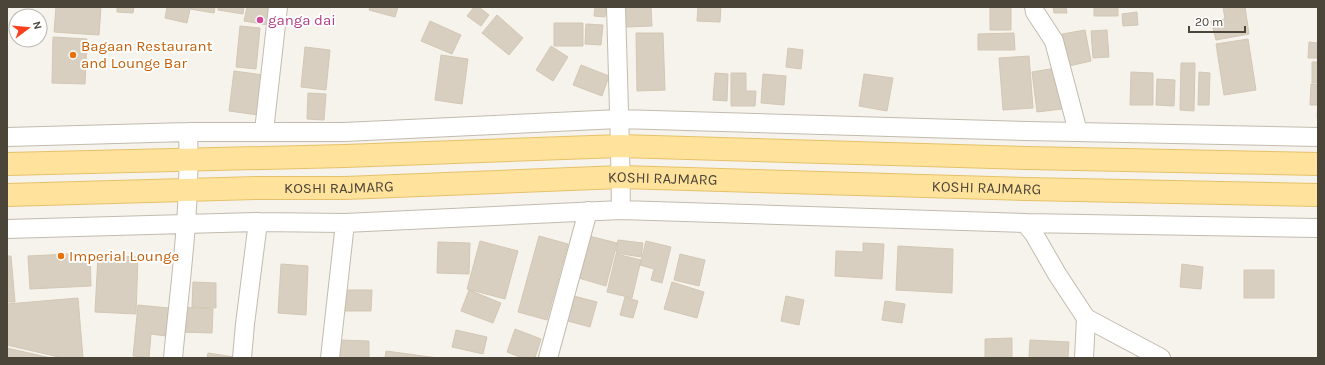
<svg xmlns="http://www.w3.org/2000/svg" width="1325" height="365" font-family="Karla,sans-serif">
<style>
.building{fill:#d8cfc1;stroke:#d3c7b4}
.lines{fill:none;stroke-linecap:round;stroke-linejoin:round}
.street-casing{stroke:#c2bbae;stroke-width:20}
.primary-casing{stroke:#e6c16a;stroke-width:24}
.street{stroke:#fff;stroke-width:18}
.primary{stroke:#ffe39c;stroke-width:22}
.hotel-dot{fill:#d1479c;stroke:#fff;stroke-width:1.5}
.food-dot{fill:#e8710a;stroke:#fff;stroke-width:1.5}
.labels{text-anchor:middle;stroke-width:4;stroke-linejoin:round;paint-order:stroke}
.hotel-label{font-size:15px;fill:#b23c85;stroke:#fff;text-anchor:start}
.food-label{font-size:15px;fill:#c56008;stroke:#fff;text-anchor:start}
.street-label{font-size:15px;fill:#4b4439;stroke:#fff}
</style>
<rect width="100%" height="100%" fill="#f6f3ec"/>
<path class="building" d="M56,7h45l-2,28 -45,-3z
M117,7h17l-1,6 -16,-1z
M167,7h48l-1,6 -24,-4 -3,14 -22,-5z
M218,7h26l-1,7 -25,-4z
M247,7h25l-4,18 -24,-4z
M370,7h28l-3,10 -26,-7z
M474,7h5l10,8 -8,11 -14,-10z
M595,7h11l-1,10 -11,-1z
M624,7h27l1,19 -27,1z
M698,7h23l-1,15 -23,-1z
M990,7h21v23h-21z
M1042,7h24l1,6h-13l-1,-6z
M1094,7h24v9h-24z
M1223,7h22l4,27 -33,6 -5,-19 14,-2z
M1137,12l1,13 -15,1 -1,-12z
M497,15l26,23 -14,17 -27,-22z
M430,21l31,14 -9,19 -31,-13z
M554,23h29v23h-29z
M586,24l17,1 -2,20 -16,-1z
M240,26l20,2 -4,41 -20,-2z
M1085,30l6,31 -22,5 -7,-32z
M1107,30l2,27 -16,1 -2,-27z
M636,33h27l2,57 -28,1z
M1014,33l1,17h-37v-16z
M53,37l34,2 -2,45 -33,-1z
M1248,39l8,51 -32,5 -8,-51z
M1309,42l9,1v15h-10z
M551,46l17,11 -15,24 -17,-11z
M305,47l25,3 -4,40 -25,-3z
M788,48l15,2 -2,19 -15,-2z
M441,55l27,4 -6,45 -27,-4z
M1029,56l4,52 -30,2 -4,-52z
M1312,62h6v21h-6z
M1181,63h14l-1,48 -14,-1z
M581,65l28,11 -7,20 -29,-11z
M1056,68l6,41 -25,3 -5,-40z
M234,71l29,4 -5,40 -29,-4z
M1131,72l22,1v32h-23z
M1199,72l11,1 -1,32h-11z
M715,73l13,1 -1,27 -14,-1z
M731,73h15v18h10l-1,15h-24z
M763,74l23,2 -2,29 -23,-2z
M864,74l29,4 -6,33 -28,-5z
M1157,79l18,1 -1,26 -18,-1z
M1311,84l7,1v32h-1l1,-12h-8z
M308,93l18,1 -2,26 -17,-1z
M585,235l32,8 -11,43 -31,-9z
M539,236l29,8 -21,76 -29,-8z
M618,240l25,3 -2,14 -25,-4z
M480,241l38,10 -13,48 -38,-10z
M646,241l25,6 -9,36 -11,-3 3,-11 -14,-4z
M438,242l32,1 -1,31 -32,-1z
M863,243l21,1 -2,35 -47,-3 1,-25 27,1z
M898,246l55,3 -1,44 -56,-3z
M90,253l1,33 -61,3 -2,-33z
M616,254l25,6 -9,38 -25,-6z
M680,254l25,6 -6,26 -25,-6z
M98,255l40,2 -2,57 -41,-2z
M7,256h4l4,46h-8z
M281,264l27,2 -2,49 -28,-2z
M1182,264l21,3 -2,22 -21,-2z
M1244,270h30v28h-30z
M193,282l23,1v25l-24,-1z
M672,282l32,10 -7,26 -33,-9z
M346,290h26l-1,21h-26z
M469,290l32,13 -8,20 -32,-12z
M570,295l27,7 -7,25 -26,-7z
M786,296l18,4 -5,25 -18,-4z
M625,297l13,4 -5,17 -13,-3z
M78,298l5,60h-20l-56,-13v-41z
M885,301l20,3 -3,19 -20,-3z
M138,305l31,3 -3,28 -15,-2 -2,24 -16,-2z
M180,307l33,2 -1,24 -33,-1z
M515,329l26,10 -6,19h-13l-15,-6z
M456,330l31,7 -4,17 -31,-7z
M1012,338v20h-27v-19z
M340,340l29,1v17h-29z
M1030,340l39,2 -1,16h-39z
M7,348l44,10h-44z
M386,351l52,7h-53z
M208,353l26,4v1h-27z"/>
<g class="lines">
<g class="street-casing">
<path id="street" d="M616,7l4,139 1,64
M1034,7l1,5 19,29 24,91
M264,131l14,-124
M7,137l181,-5h156l275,-13 408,12 291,6
M1025,223l9,11 23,40 29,44 -2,40
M7,229l251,-7 87,1 276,-13 404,13 293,5
M1086,318l75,40
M173,358c7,-75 18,-150 15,-226
M242,358l3,-34 13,-102
M330,358l15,-135
M548,358l40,-147"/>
</g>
<g class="primary-casing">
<g id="primary">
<path d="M7,164l338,-8 275,-10 406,12 292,6"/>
<path id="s1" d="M7,195l251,-7h87l276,-11 405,12 292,6"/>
</g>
</g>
<use href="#street" class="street"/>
<use href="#primary" class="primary"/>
</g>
<circle class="hotel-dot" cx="260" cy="20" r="4"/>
<g class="food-dot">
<circle cx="73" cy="55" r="4"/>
<circle cx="61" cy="256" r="4"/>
</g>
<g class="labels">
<g class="hotel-label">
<text x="268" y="25">ganga dai</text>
</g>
<g class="food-label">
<text x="81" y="51">Bagaan Restaurant<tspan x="81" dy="17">and Lounge Bar</tspan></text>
<text x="69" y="261">Imperial Lounge</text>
</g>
<g class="street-label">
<text dy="5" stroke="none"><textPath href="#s1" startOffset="656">KOSHI RAJMARG</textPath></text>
<text dy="5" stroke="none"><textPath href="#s1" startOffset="332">KOSHI RAJMARG</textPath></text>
<text dy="5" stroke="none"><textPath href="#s1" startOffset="980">KOSHI RAJMARG</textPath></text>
</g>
</g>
<rect width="1325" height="365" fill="none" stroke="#4b4439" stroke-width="16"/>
<g transform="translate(28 28) rotate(74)"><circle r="19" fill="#ffffff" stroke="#b7b4b0"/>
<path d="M0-3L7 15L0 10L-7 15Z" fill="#fc3f1d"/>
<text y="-6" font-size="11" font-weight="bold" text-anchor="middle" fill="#4b4439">N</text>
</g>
<path d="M1189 26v6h56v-6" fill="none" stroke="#4b4439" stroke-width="2"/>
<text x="1195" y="26" font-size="12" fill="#4b4439" stroke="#ffffff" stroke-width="3" paint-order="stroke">20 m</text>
</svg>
